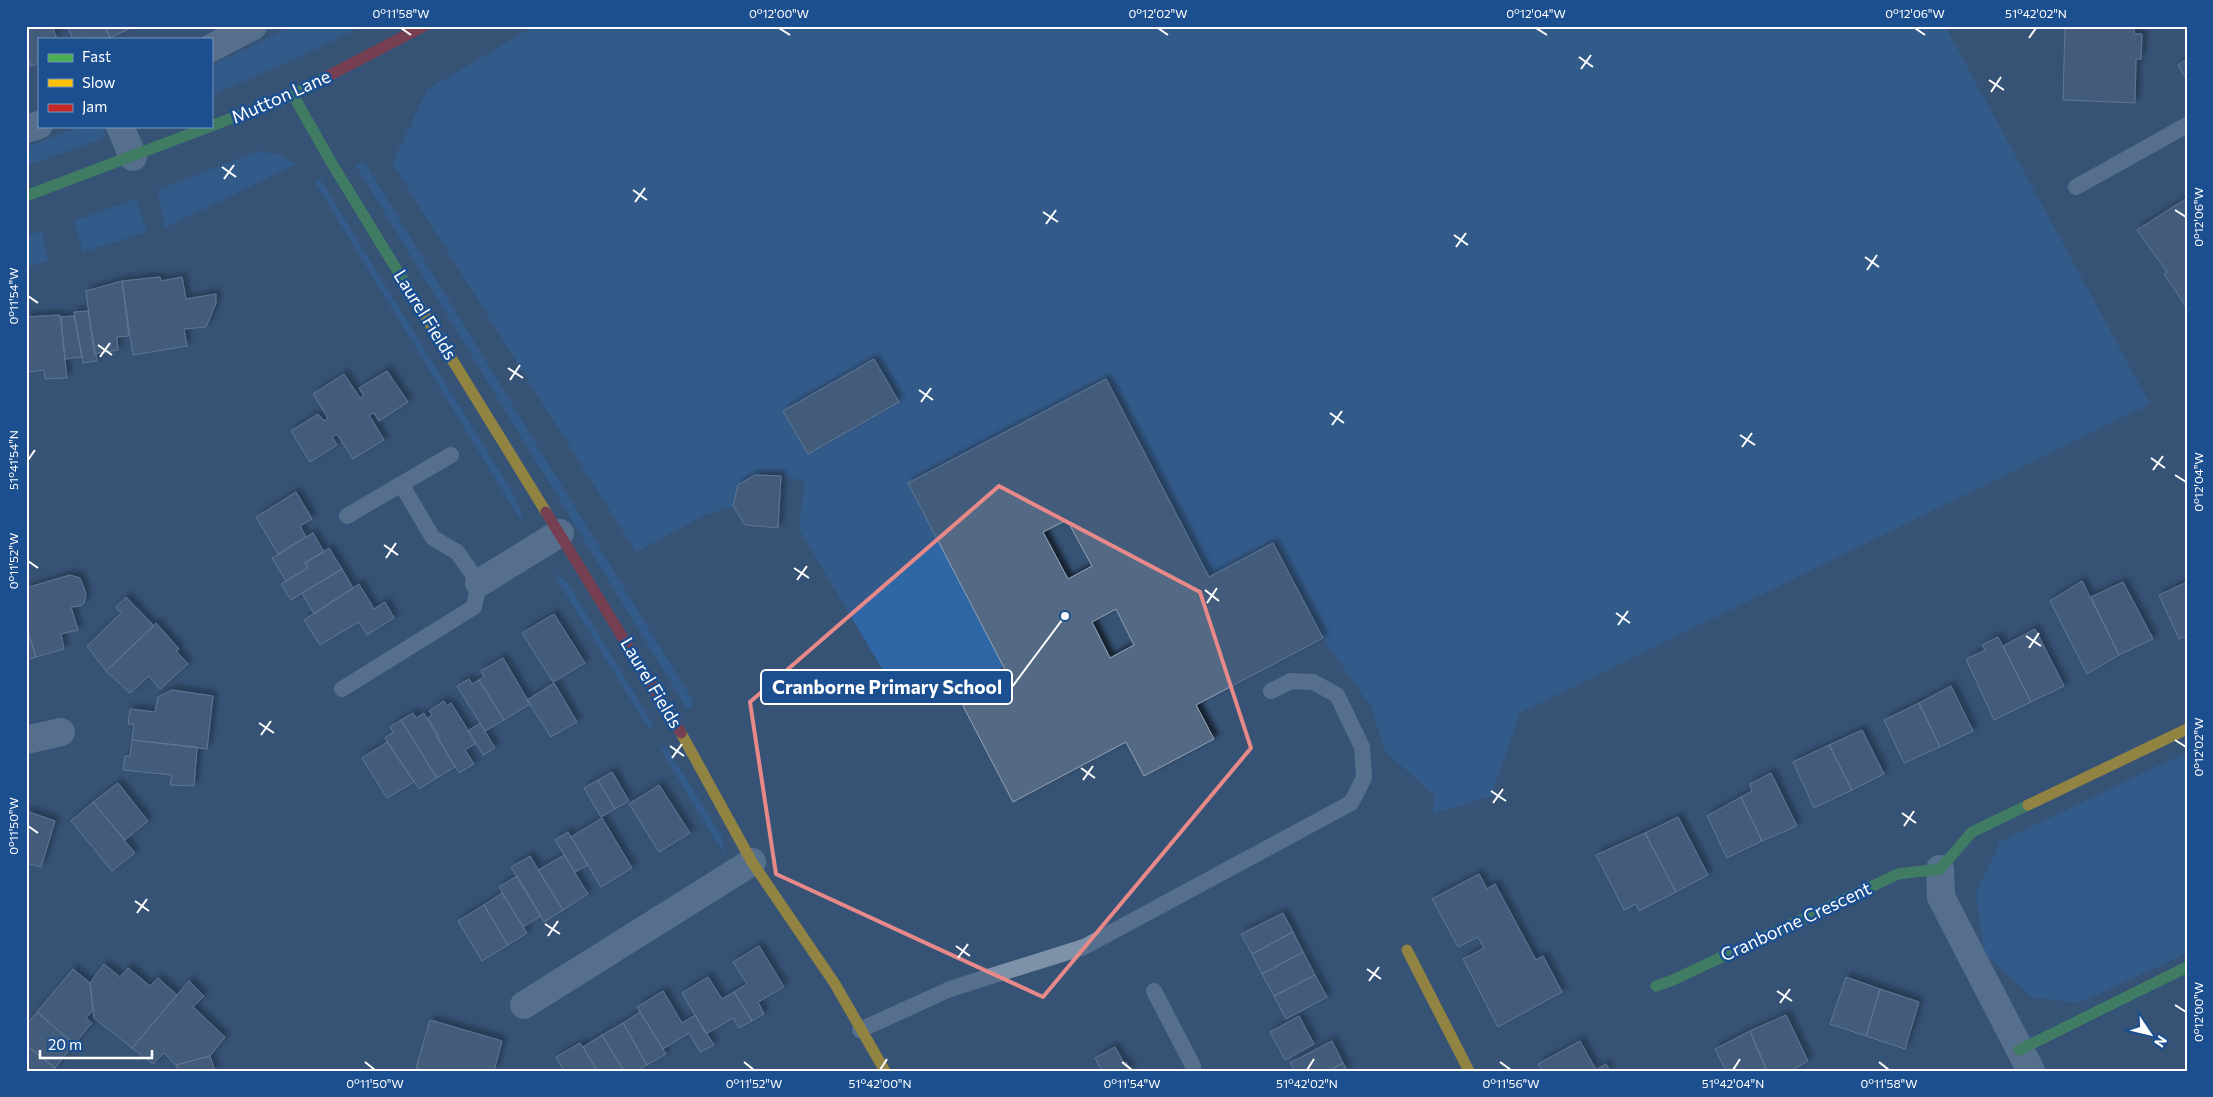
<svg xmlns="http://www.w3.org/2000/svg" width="2213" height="1097" font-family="Commissioner,sans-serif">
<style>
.green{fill:#2f66a5;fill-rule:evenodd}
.building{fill:#526984;stroke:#92a2b6;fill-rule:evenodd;filter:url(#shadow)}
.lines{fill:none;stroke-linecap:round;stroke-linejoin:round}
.lane{stroke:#7d92a8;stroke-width:16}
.street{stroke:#7d92a8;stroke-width:28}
.fast{stroke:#4caf50;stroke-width:11}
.slow{stroke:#ffc107;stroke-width:11}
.jam{stroke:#c62828;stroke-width:11}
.marked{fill:none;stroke:#e88989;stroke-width:4;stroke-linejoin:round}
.ticks{fill:none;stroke:#fff;stroke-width:2}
.labels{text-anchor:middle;stroke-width:5;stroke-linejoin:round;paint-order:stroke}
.street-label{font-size:18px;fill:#fff;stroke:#1b4f8f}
.leader{fill:none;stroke:#fff;stroke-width:2}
.callout-dot{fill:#fff;stroke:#1b4f8f;stroke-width:2}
.callout{fill:#1b4f8f;stroke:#fff;stroke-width:2}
.callout-label{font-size:19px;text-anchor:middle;font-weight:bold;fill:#fff}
.neatline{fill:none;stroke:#fff;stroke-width:2}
.ticks-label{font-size:12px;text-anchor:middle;fill:#fff}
</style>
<defs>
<filter id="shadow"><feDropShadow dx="4.5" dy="-4.5" stdDeviation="2.5" flood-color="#0009"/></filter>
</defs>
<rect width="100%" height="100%" fill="#365274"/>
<path class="green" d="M292,26h70l-60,30 -91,39v-29z
M534,26h1411l205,378 -630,309 -29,83 -58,18 2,-18 -50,-45 -14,-44 -48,-69 -50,-95 -64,34 -103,-198 -198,104 96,183 -46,25 -30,1 -38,-10 -91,-153 6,-48 -24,-5 -26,-1 -17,10 -5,21 -30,10 -67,36 -244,-389 36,-74zM874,359l25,43 -91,52 -24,-43z
M80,126h19l5,4 1,5 -3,4 -76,27v-18z
M258,151l22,4 16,9 -131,64 -7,-38z
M365,163l328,538 -1,6 -5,2 -332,-545z
M320,179l196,319 5,12v11l-206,-339z
M136,199l11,33 -64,20 -9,-31z
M42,231l6,30 -22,7v-32z
M553,573l14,9 87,144 -5,3 -2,-3z
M666,746l56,91 3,19 -64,-106z
M2187,752v201l-108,50 -47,-6 -48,-44 -8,-60 24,-51z"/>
<path class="building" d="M26,26h26l5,13h-18v24l-8,3 -5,-12z
M67,26h38l5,12 -37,1z
M105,26h22l2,3 -19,9z
M2065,26h69v8h8l-1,25h-5l-1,44 -72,-3z
M26,54l5,12 -5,3z
M2187,59v21l-9,-15z
M2187,198v110l-23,-34 3,-2 -30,-42z
M160,277l1,4 21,-4 4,22 30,-5v9l-10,24 -22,2 3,17 -54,9 -11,-74z
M122,281l7,55 -12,1 1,13 -24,4 -8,-63z
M88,311l9,50 -14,2 -9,-51z
M60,315l7,63 -22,1 -1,-9 -16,2 -2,-55z
M74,316l8,41 -17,2 -4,-42z
M874,359l25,43 -91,52 -25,-43z
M387,371l21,31 -29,19 -5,-8 -5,2 15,25 -31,19 -16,-25 -5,3 5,8 -27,17 -19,-31 27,-17 6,7 4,-3 -15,-24 31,-20 16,24 4,-2 -5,-8z
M1106,379l103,198 64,-34 50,95 -127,67 18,34 -70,37 -18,-34 -113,60 -50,-96 48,-25 -103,-198zM1067,520l25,46 -24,13 -25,-47zM1116,609l18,36 -24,13 -18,-36z
M755,475l26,1 -3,52 -33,-3 -12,-19 5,-21z
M296,492l16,27 -12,7 6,11 -28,17 -22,-37z
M313,533l11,19 -19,11 3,5 -22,13 -14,-23z
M329,548l13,21 -51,31 -10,-16 27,-16 -3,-5z
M342,569l11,19 -39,26 -12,-21z
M70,575l10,3 6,16 -2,9 -4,3 -9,1 7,23 -17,4 3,15 -28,8 -10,-31v-38z
M2082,581l37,74 -32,19 -37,-73z
M2123,582l30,57 -34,16 -28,-58z
M2187,582v53l-8,4 -20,-44z
M359,584l15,25 11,-7 9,16 -27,17 -8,-13 -39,23 -16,-25z
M126,597l28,29 -48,45 -19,-25 34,-33 -5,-6z
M554,614l31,49 -32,19 -31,-49z
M156,623l23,26 -3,2 12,13 -28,25 -11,-13 -19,17 -24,-22z
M26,626l10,31 -10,3z
M2035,629l29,57 -33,16 -28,-56z
M1998,637l33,65 -37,18 -28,-61 19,-9 -3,-5z
M503,658l27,46 -26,16 -25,-40 5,-3 -3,-6z
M469,679l3,5 7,-4 25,40 -19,11 -28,-45z
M554,683l23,39 -26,15 -24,-37z
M1951,686l22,45 -33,16 -21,-44z
M172,690l41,6 -6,53 -75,-9 2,-16h-6l2,-15 25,3 3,-15z
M444,701l3,5 4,-3 25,40 -11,7 9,14 -15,9 -23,-37h3l-11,-18 4,-3 -3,-4z
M1919,703l21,44 -36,16 -20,-43z
M413,713l3,5 8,-5 31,54 -18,11 -36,-58z
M401,720l36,58 -18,11 -34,-51 8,-6 -3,-5z
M480,723l15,25 -12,7 -15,-24z
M1862,730l22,44 -32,16 -23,-45z
M132,740l65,7 -3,39 -24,-1 2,-10 -49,-5 2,-14h5z
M387,742l27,40 -27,16 -25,-40z
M1829,745l23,45 -38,18 -21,-46z
M612,772l17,29 -14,8 -17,-29z
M1771,773l26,53 -35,15 -21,-44 11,-6 -2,-7z
M598,780l17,29 -14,8 -17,-29z
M118,783l30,38 -23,19 -32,-38z
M659,785l31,48 -31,19 -30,-48z
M1741,797l21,44 -35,17 -20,-42z
M93,802l42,51 -23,18 -41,-50z
M26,811l29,10 -14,46 -15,-4z
M1678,817l30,58 -32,17 -31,-59z
M602,818l30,50 -31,19 -30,-50z
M568,832l20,33 -13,7 -20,-32z
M1645,833l31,59 -37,19 -3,-7 -12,6 -28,-55z
M564,855l24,39 -25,16 -25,-40z
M530,856l33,54 -19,12 -33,-55z
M1479,874l8,15 8,-5 41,76 7,-4 19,36 -64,35 -35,-68 21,-11 -6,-11 -20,10 -26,-48z
M517,876l24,40 -18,11 -24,-40z
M502,893l25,40 -19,12 -24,-40z
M484,905l24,40 -26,16 -24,-40z
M1283,913l10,19 -41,22 -11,-20z
M1293,932l10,20 -41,22 -10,-20z
M759,946l25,41 -26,15 6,12 -12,7 -18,-29 13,-8 -14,-22z
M1303,952l12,23 -41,21 -12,-22z
M104,964l16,13 8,-9 22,18 8,-8 19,17 -45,53 -38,-30 -4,-35z
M73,969l17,14 3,27 -7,8 6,5 -18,21 -37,-32z
M1315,975l12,22 -41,22 -12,-23z
M708,977l14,22 12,-7 18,29 -13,7 -6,-10 -27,16 -24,-41z
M1846,977l34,12 -14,47 -36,-12z
M189,981l15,15 -11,11 32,30 -15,19 -34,9 -12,-12 -11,11 -21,-16z
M1880,989l39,13 -14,47 -39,-13z
M663,991l19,32 13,-8 19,30 -14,7 -11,-19 -26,16 -26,-42z
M37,1012l37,32 -19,24 -29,-23v-20z
M640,1012l26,42 -19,11 -24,-42z
M1786,1015l22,46 -17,10h-24l-17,-40z
M1299,1016l15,28 -29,16 -15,-28z
M430,1020l72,21 -8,30h-68l-10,-3z
M623,1023l24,42 -10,6h-13l-22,-36z
M1750,1031l17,40h-41l-11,-22z
M602,1035l22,36h-27l-14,-24z
M1332,1041l11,22 -15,8h-33l-5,-8z
M1580,1041l16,29 -54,1 -4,-7z
M580,1043l3,4 14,24h-33l-8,-14z
M26,1045l29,23 -2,3h-27z
M1115,1047l9,16 2,-1 5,9h-29l-7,-13z
M210,1056l5,15h-37l-2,-6z
M1343,1063l4,8h-19z
M1606,1064l4,7h-15l1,-1z"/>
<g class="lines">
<path class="lane" d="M2076,187l111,-62
M347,516l104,-61
M342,689l132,-82 5,-24 -22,-31 -24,-14 -32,-54
M1154,991l39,75v5
M860,1030l90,-41 134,-42 267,-144 13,-25 -2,-31 -25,-52 -24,-13 -22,-1 -20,10"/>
<path class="street" d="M211,48l42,-22
M120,126l13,31
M26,129l13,-4
M479,583l81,-50
M26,740l35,-8
M1940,869l1,28 90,174
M524,1005l228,-143"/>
<path class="fast" d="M293,95l38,67 77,126
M26,196l267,-101 35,-19
M1656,986l17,-6 225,-106 42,-5 32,-37 56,-27
M2019,1050l168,-83"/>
<path class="slow" d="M408,288l138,224
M681,733l71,129 83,122 50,87
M2028,805l159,-76
M1407,950l62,121"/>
<path class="jam" d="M328,76l96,-50
M546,512l135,221"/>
</g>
<path d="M0 0H2213V1097H0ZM999,486l201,106 51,156 -208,249 -267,-123 -26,-172z" fill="#365274" fill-opacity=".55" fill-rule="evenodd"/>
<path class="marked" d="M999,486l201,106 51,156 -208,249 -267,-123 -26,-172z"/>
<path class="ticks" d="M401,28l10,7M779,28l11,7M1158,28l10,7M1536,28l11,7M1915,28l10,7M2029,38l7,-10M1579,57l14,10M1581,69l10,-14M1989,80l15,10M1991,92l10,-15M222,167l14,10M224,179l10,-14M633,190l14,10M635,202l10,-14M2175,210l11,7M1043,212l15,10M1046,224l10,-14M1454,235l14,10M1456,247l10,-14M1865,257l14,10M1867,270l10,-15M28,296l10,7M98,345l14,10M100,357l10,-14M508,368l15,10M510,380l10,-15M919,390l14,10M921,402l10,-14M1330,413l14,10M1332,425l10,-14M1740,435l15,10M1742,447l10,-14M2151,458l14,10M28,460l7,-10M2153,470l10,-14M2175,475l11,7M384,545l14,10M386,558l10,-15M28,561l10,7M794,568l15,10M797,580l10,-14M1205,590l14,11M1207,603l10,-15M1616,613l14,10M1618,625l10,-14M2026,636l15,10M2029,648l10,-15M259,723l15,10M261,735l10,-14M2175,740l11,7M670,746l14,10M672,758l10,-14M1081,768l14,10M1083,780l10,-14M1491,791l15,10M1493,803l10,-14M1902,813l14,10M28,826l10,7M1904,826l10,-15M135,901l14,10M137,913l10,-14M545,924l15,10M548,936l10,-15M956,946l14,10M958,958l10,-14M1367,969l14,10M1369,981l10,-14M1777,991l15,10M1780,1003l10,-14M2175,1005l11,7M365,1062l10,8M744,1062l10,8M1122,1062l10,8M1500,1062l11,8M1879,1062l10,8M880,1070l7,-11M1307,1070l7,-11M1733,1070l7,-11"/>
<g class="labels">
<g class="street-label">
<text transform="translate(281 97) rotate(-24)" y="6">Mutton Lane</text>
<text transform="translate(425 315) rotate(58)" y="6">Laurel Fields</text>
<text transform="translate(651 683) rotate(59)" y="6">Laurel Fields</text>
<text transform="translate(1796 922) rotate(-25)" y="6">Cranborne Crescent</text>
</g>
</g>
<path class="leader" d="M1065 616L1012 687"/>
<circle class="callout-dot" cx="1065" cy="616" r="5"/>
<rect class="callout" x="761" y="670" width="251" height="34" rx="5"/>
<g class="callout-label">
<text x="887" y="694">Cranborne Primary School</text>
</g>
<rect width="2213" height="1097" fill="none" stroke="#1b4f8f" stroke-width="55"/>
<rect x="38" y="38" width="175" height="90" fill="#1b4f8f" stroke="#7695bc"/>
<rect x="48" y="54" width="25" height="8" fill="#4caf50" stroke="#7695bc"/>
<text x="82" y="62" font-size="15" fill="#ffffff">Fast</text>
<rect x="48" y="79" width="25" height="8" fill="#ffc107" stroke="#7695bc"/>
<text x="82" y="88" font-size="15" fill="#ffffff">Slow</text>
<rect x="48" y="104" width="25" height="8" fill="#c62828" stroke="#7695bc"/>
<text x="82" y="112" font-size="15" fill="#ffffff">Jam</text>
<g transform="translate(2150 1034) rotate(125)" stroke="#1b4f8f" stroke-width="4" paint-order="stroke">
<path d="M0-4L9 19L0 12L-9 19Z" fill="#ffffff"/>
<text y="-8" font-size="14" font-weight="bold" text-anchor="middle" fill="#ffffff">N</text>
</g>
<path d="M40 1050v8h112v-8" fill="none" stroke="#ffffff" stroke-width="2.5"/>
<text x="48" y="1050" font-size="15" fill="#ffffff" stroke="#1b4f8f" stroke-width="4" paint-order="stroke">20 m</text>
<rect x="28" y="28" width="2158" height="1042" class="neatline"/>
<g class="ticks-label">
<text x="401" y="18">0°11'58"W</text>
<text x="779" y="18">0°12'00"W</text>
<text x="1158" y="18">0°12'02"W</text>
<text x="1536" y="18">0°12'04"W</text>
<text x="1915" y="18">0°12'06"W</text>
<text x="2036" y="18">51°42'02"N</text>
<text transform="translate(2199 217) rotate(-90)" y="4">0°12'06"W</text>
<text transform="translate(14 296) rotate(-90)" y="4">0°11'54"W</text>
<text transform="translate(14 460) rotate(-90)" y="4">51°41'54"N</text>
<text transform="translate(2199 482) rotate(-90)" y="4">0°12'04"W</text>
<text transform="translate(14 561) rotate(-90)" y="4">0°11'52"W</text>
<text transform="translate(2199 747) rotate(-90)" y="4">0°12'02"W</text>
<text transform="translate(14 826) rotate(-90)" y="4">0°11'50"W</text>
<text transform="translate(2199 1012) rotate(-90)" y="4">0°12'00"W</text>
<text x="375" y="1088">0°11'50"W</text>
<text x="754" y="1088">0°11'52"W</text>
<text x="880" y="1088">51°42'00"N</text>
<text x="1132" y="1088">0°11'54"W</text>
<text x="1307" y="1088">51°42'02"N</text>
<text x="1511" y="1088">0°11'56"W</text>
<text x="1733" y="1088">51°42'04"N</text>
<text x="1889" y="1088">0°11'58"W</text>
</g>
</svg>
